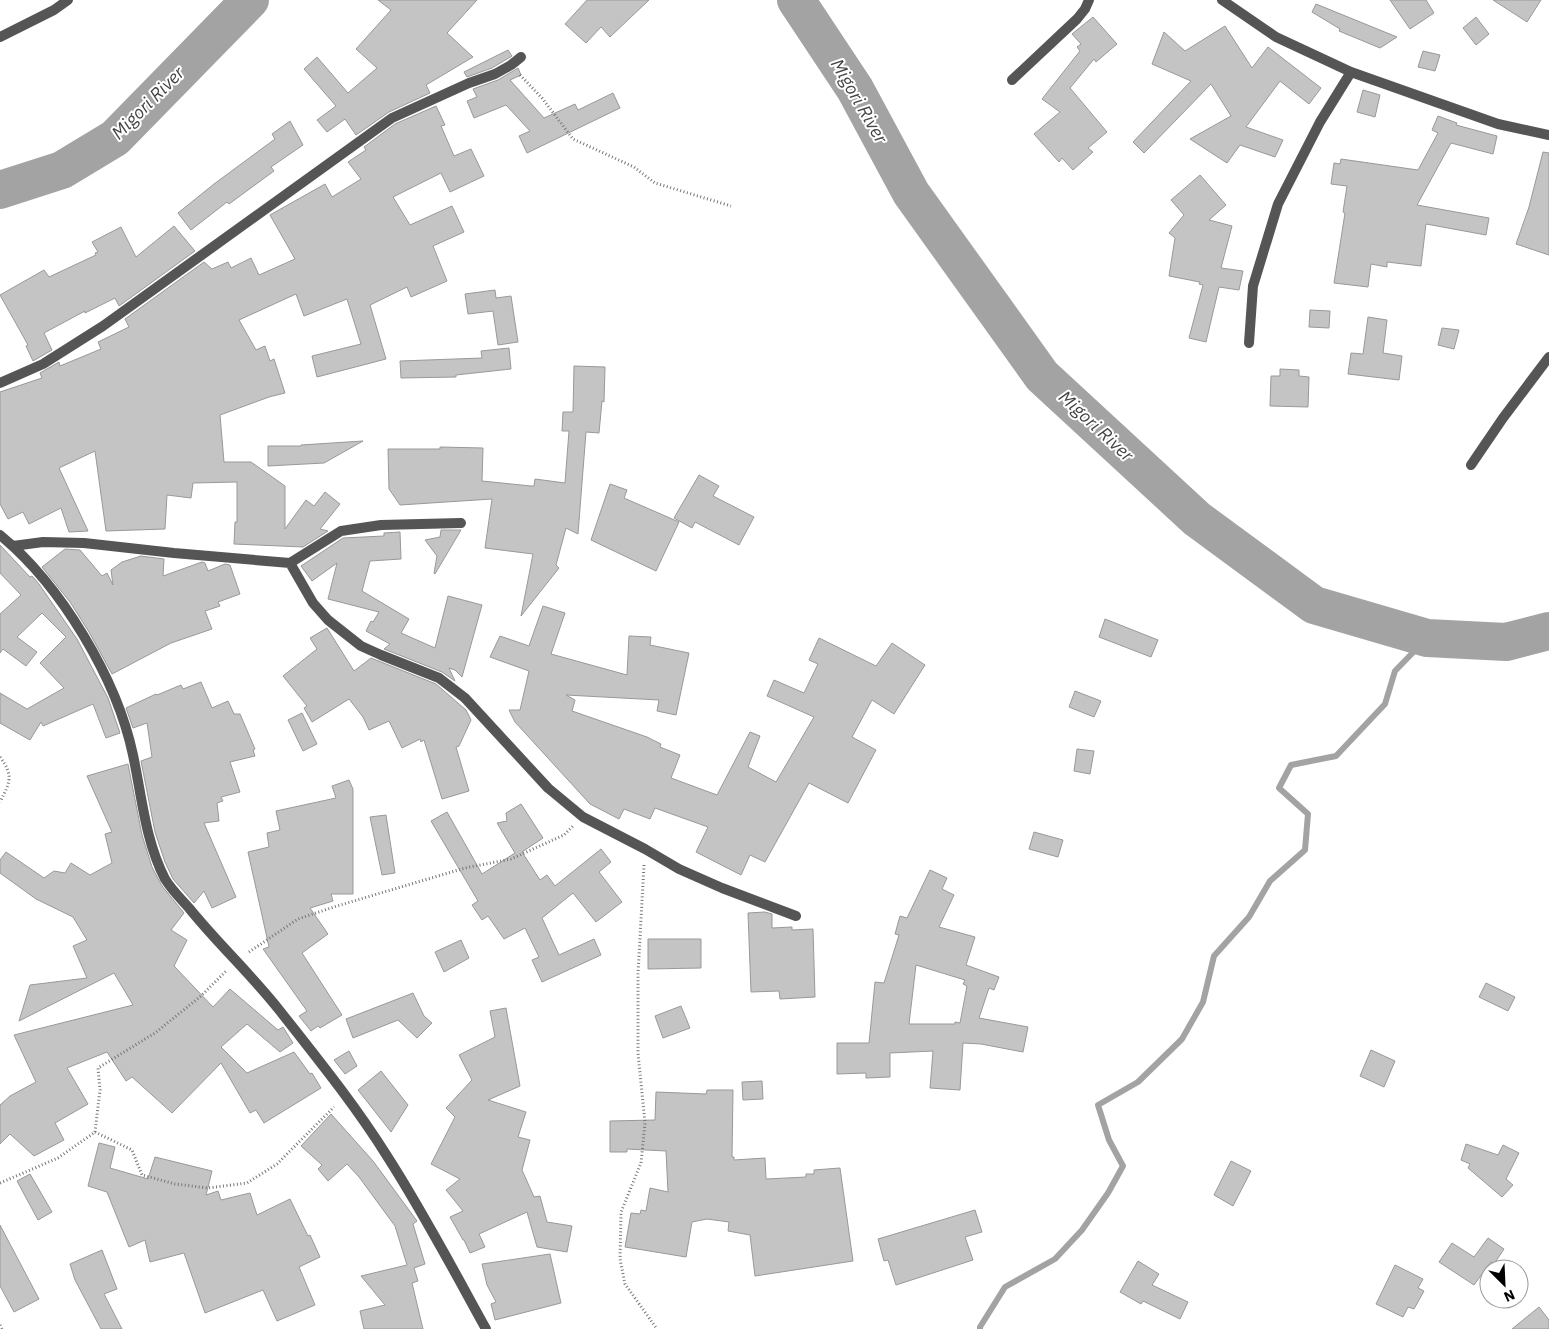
<svg xmlns="http://www.w3.org/2000/svg" width="1549" height="1329" font-family="'IBM Plex Sans',sans-serif">
<style>
.lines{fill:none;stroke-linecap:round;stroke-linejoin:round}
.stream{stroke:#a3a3a3;stroke-width:6}
.river{stroke:#a3a3a3;stroke-width:38}
.building{fill:#c4c4c4;stroke:#999;fill-rule:evenodd}
.path{stroke:#777;stroke-width:3;stroke-dasharray:1 2.5;stroke-linecap:butt}
.minor{stroke:#555;stroke-width:10}
.labels{text-anchor:middle;stroke-width:4;stroke-linejoin:round;paint-order:stroke}
.water-label{font-size:18px;font-style:italic;fill:#444;stroke:#fff}
</style>
<rect width="100%" height="100%" fill="#fff"/>
<g class="lines">
<path class="stream" d="M980,1329v-2l25,-40 50,-28 27,-29 26,-37 15,-27 -14,-26 -11,-35 40,-23 44,-43 21,-37 11,-46 35,-39 21,-36 35,-31 3,-36 -29,-26 12,-23 45,-9 49,-52 10,-33 32,-33"/>
<path class="river" d="M796,0l59,89 56,104 131,183 155,143 117,86 113,33 79,4 43,-11
M0,190l62,-20 53,-32 135,-138"/>
</g>
<path class="building" d="M378,0h99l-30,33 26,24 -47,28 4,8 -41,19 -33,23 -11,-16 -18,13 -10,-12 19,-14 -32,-37 13,-12 31,36 29,-25 -21,-19 35,-39z
M587,0h62l-39,37 -9,-10 -15,16 -21,-19z
M1390,0h36l8,13 -24,16z
M1493,0h48l-14,22z
M1316,4l81,33 -17,11 -41,-17 1,-2 -28,-17z
M1093,17l24,27 -21,18 -2,-3 -24,29 37,44 -19,16 5,4 -20,18 -11,-12 -3,4 -25,-28 26,-22 -18,-13 38,-48 -3,-4 4,-3 -9,-10z
M1476,17l13,17 -13,11 -13,-17z
M1225,26l27,42 16,-21 53,41 -12,16 -29,-23 -34,46 37,13 -8,17 -35,-12 -13,18 -37,-24 41,-23 -20,-32 -67,69 -11,-11 58,-61 -39,-17 12,-32 21,19z
M508,50l4,6 -20,12 -25,9 -3,-5z
M1423,51l17,4 -5,16 -17,-4z
M518,68l3,7 -11,5 34,38 31,-14 3,6 35,-17 7,15 -93,45 -8,-17 11,-5 -24,-26 -32,13 -7,-17 10,-4 -4,-8 25,-9z
M1363,90l17,5 -5,22 -18,-5z
M436,106l9,19 -4,1 13,30 17,-7 13,27 -34,16 -9,-19 -48,24 17,28 42,-19 12,26 -31,14 14,35 -36,16 -4,-10 -37,18 16,54 -69,18 -5,-21 49,-12 -14,-45 -43,17 -8,-22 -57,26 17,30 9,-4 5,15 4,-2 11,34 -16,4 -49,18 4,47h27l34,24v43l21,-29 8,6 11,-14 15,12 -20,25 8,2 -25,16 -69,-3 1,-22h2v-40l-44,1 -2,15 -24,-3 -2,34 -59,2 -11,-80 -36,17 29,63 -19,1 -8,-24 -32,16 -6,-12 -15,7 -8,-15v-112l42,-14 -2,-5 19,-11 1,4 41,-17 -3,-7 31,-15 -4,-8 79,-57 8,7 16,-7 3,6 20,-10 8,17 36,-16 -25,-44 55,-31 7,13 29,-18 -13,-17 18,-12 -2,-3 31,-23z
M1438,116l19,7 -1,2 41,11 -4,18 -42,-11 -34,62 72,13 -3,17 -60,-11 -5,42 -34,-4v5l-16,-3 -3,23 -34,-4 11,-70 -2,-1 4,-26 -16,-2 3,-21 6,1 1,-5 77,11 20,-37 -6,-3z
M290,121l13,24 -32,22 3,4 -45,33 -2,-2 -36,28 -13,-17 36,-29 61,-45 -3,-5z
M1543,152l6,1v102l-33,-11 13,-37z
M1200,175l26,30 -17,15 23,6 -11,42 22,3 -4,19 -20,-3 -13,55 -17,-4 14,-53 -4,-1 1,-2 -31,-6 6,-38 -6,-5 15,-18 -13,-15z
M174,226l21,25 -76,55 -4,-8 -30,15v-2l-41,22 8,17 -19,11 -7,-15 2,-1 -28,-50 44,-25 5,7 47,-22 -1,-2 3,-1 -6,-10 29,-15 15,30z
M495,290l1,8 15,-2 7,46 -20,3 -5,-34 -25,3 -3,-20z
M1310,310l20,1 -1,17 -20,-1z
M1368,317l19,3 -4,33 19,3 -3,24 -51,-6 3,-21 12,1z
M1442,328l17,2 -5,19 -16,-4z
M509,348l2,21 -55,6v2l-55,1 -1,-17 82,-3 -1,-7z
M574,366l31,1 -1,35 -2,-1 -3,32 -13,-1 -8,102 -12,-6 -10,37 3,3 -38,48 12,-62 -48,-6 7,-49 -92,6 -11,-16 -1,-40h52v-2l43,1 -1,33 49,5h3l1,-7 30,4 4,-52h-7l1,-19h10z
M1280,369l19,1v6l10,1 -1,30 -38,-1 1,-30h9z
M363,441l-39,22 -56,3v-20h33v-1z
M699,475l20,11 -6,10 41,21 -15,28 -44,-23 -3,6 -18,-10z
M610,484l17,6 -3,8 55,24 -23,49 -65,-31z
M441,530h20l-26,44 -1,-1 3,-17 -12,-16 15,-3z
M400,532l1,27 -31,2 -8,30 47,28 -8,14 34,15 13,-52 34,9 -20,72 -7,-7 -6,-2 6,13 -13,-9 -58,-23 6,-5 -24,-13 5,-10 2,1 6,-10 -51,-13 9,-36 -25,18 -11,-15 42,-28 41,-2v-3z
M0,545l30,32 2,-1 7,8 38,55 31,59 12,35 -14,5 -13,-34 -50,22 -2,-4 -11,18 -30,-17v-30l27,16 37,-21 -24,-25 26,-26 -24,-24 -25,24 20,15 -11,14 -23,-17 -3,4v-39l21,-19 -21,-22z
M65,549l15,1 22,26 5,-3 6,12 -2,-15 11,-8 19,-6 23,3 -1,17 39,-14 3,1 3,8 17,-7 5,1 10,29 -22,8 2,4 -15,5 7,18 -41,14 -59,31 -23,-42 -19,-30 -28,-35z
M543,606l22,7 -14,41 76,21 2,-39 22,1 -1,8 39,8 -13,62 -19,-4 2,-11 -93,-5 9,5 -3,11 75,26 14,7 -1,3 20,8 -9,23 46,17 33,-63 10,4 -12,31 28,15 38,-65 -47,-21 7,-16 30,13 14,-29 -9,-4 10,-22 57,28 16,-23 33,22 -31,49 -22,-14 -20,37 24,13 -28,53 -39,-20 -44,79 -15,-7 -9,20 -45,-23 12,-25 -53,-19 -5,11 -26,-10 -5,10 -29,-15 -75,-82 -6,-12h11l9,-39 -39,-14 10,-21 29,10z
M1105,619l53,21 -7,17 -52,-20z
M327,628l27,43 17,-13 65,26 30,26 5,10 -12,26 -3,1 13,44 -27,8 -18,-59 -3,2 -1,-3 -18,9 -13,-27 -20,9 -6,-13 -14,-18 -37,23 -8,-14 3,-2 -24,-30 34,-27 -7,-11z
M201,682l11,26 16,-7 6,13h6l15,35 -2,1 2,6 -25,6 10,30 -19,5 2,4 -6,2 2,18 -15,2 32,74 -24,11 -8,-17 -10,12 -21,-24 -8,-17 -10,-30 -14,-71 11,-4 -5,-34 -14,5 -7,-20 30,-14 1,1 24,-10 2,4z
M1075,691l26,10 -7,16 -25,-10z
M302,713l15,31 -14,7 -15,-31z
M1077,749l17,2 -4,23 -16,-3z
M128,764l14,71 10,32 10,19 22,27 -13,17 16,10 -13,26 39,41 17,-18 48,41 5,-3 10,16 -13,9 -33,-28 -26,23 26,26 47,-21 16,22 2,-1 9,15 -57,35 -8,-13 -6,3 -29,-50 -49,50 -40,-36 -6,4 -19,-29 -40,16 21,36 -33,19 9,17 -30,16 -24,-22 -10,10v-39l10,-9 26,-14 -22,-47 119,-30 -19,-32 -95,48 11,-36 57,-7 -14,-32 14,-6 -14,-23 -37,-18 -36,-26v-13l6,-8 38,26 10,-7 11,2 6,-10 19,12 22,-12 -7,-29 7,-2 -25,-56z
M349,780l4,9v105h-22l2,7 -23,7 18,26 -26,19 40,62 -22,13 -2,-2 -7,5 -12,-15 8,-5 -44,-62 6,-2 -21,-95 21,-5 -2,-14 13,-3 -4,-19 60,-13 -4,-12z
M521,804l22,34 -21,14 18,28 7,-5 8,11 46,-37 10,13 -12,10 23,30 -26,20 -23,-29 -31,25 17,37 35,-16 7,16 -59,27 -10,-22 7,-3 -14,-29 -21,11 -16,-23 -6,4 -10,-15 6,-4 -47,-80 16,-9 35,62 33,-21 -18,-30 10,-2 -1,-8z
M386,815l9,58 -13,2 -12,-58z
M1034,832l29,8 -5,17 -29,-8z
M930,870l17,8 -5,11 12,6 -15,32 36,10 -9,28 33,12 -5,13 -5,-2 -10,30 49,9 -5,25 -42,-8 -18,-1 -3,47 -30,-2 3,-37 -43,2v24l-24,1v-5l-29,1v-31h32l6,-61 9,1 15,-48 -4,-1 5,-18 7,2zM916,965l49,15 -2,4 4,2 -7,37 -5,-1v2h-46z
M765,912l7,2v14l20,-1v3l21,-1 2,68 -35,2 -1,-8 -28,1 -3,-79z
M648,939h53v29l-53,1z
M461,940l8,18 -25,14 -9,-20z
M1486,983l29,14 -7,14 -29,-14z
M413,993l11,23 8,7 -15,15 -19,-18 -45,18 -7,-19z
M681,1006l9,22 -27,10 -8,-22z
M506,1008l14,78 -32,14 38,12 -8,25 12,3 -8,30 12,27 6,-1 7,26 25,4 -5,26 -30,-5 -10,-35 -48,22 6,13 -15,6 -6,-13h-1l-13,-23 13,-6 -17,-21 14,-11 -29,-15 24,-47 -9,-9 26,-28 -13,-25 36,-18 -5,-26z
M1371,1050l24,11 -11,26 -24,-11z
M349,1051l8,15 -12,8 -11,-14z
M381,1071l27,34 -17,27 -33,-42z
M762,1081l1,18 -20,1 -1,-18z
M707,1090h26l-1,67h2v3l31,-2 1,21 40,-2v-3h8v-4l26,-2 13,93 -98,15 -5,-41 -22,-4 1,-9 -22,-3 -15,3 -6,35 -61,-10 6,-34 9,1 1,-4 5,1 4,-23 18,4 -2,-41 -39,-2v3h-17v-31l45,-1 1,-28 50,2z
M331,1114l42,47 44,60 -4,3 12,40 -11,4 4,13 -6,2 11,46h-59l-4,-18 25,-6 -24,-29 46,-11 -12,-39 -36,-49 -12,-13 -19,17 -10,-12 4,-4 -21,-19z
M99,1143l16,4 -5,21 38,11 7,-22 57,14 -6,24 12,-4 3,9 29,-7 7,22 33,-16 18,37 2,-1 10,22 -21,10 16,38 -38,16 -14,-31 -58,23 -21,-60 -34,9 -5,-22 -16,7 -22,-55 -19,-6z
M1466,1144l32,11 5,-10 16,8 -13,26 7,6 -11,12 -34,-29 2,-4 -9,-4z
M1231,1161l20,10 -18,35 -19,-11z
M30,1174l22,38 -14,8 -21,-39z
M975,1210l7,22 -17,5 8,23 -77,25 -8,-25 -4,1 -6,-22z
M0,1225l39,74 -25,13 -14,-26z
M1488,1238l16,11 -10,15 -3,-2 -17,23 -35,-23 13,-19 22,14z
M102,1250l15,39 -13,5 18,35h-21l-26,-49 -5,-16z
M550,1254l11,49 -66,17 -4,-16 5,-2 -9,-17 -5,-21z
M1138,1261l21,13 -7,11 36,17 -8,17 -37,-18 -2,3 -21,-12z
M1395,1265l28,14 -5,9 6,3 -10,18 -6,-2 -5,10 -27,-13z
M1539,1307l10,13v9h-37z"/>
<g class="lines">
<path class="path" d="M520,75l22,23 31,41 61,28 21,16 76,23
M0,757c14,19 10,25 0,45
M644,865l-6,109v79l7,70 -4,40 -20,49 -1,47 5,25 32,45
M249,952l49,-33 39,-13 128,-38 46,-9 53,-24 9,-9
M95,1132l5,-42 -2,-22 57,-35 46,-37 26,-26
M0,1183l58,-25 37,-26 37,18 10,25 33,9 33,4 39,-5 30,-19 57,-57
M0,1325l2,4"/>
<path class="minor" d="M1222,0l54,37 75,35 147,52 51,11
M0,37l54,-27 14,-10
M1012,80l65,-61 8,-10 4,-9
M1249,343l4,-57 25,-82 42,-82 31,-50
M0,383l43,-19 60,-38 289,-208 77,-35 26,-9 16,-9 10,-8
M1471,465l32,-47 46,-61
M0,535c61,50 117,144 133,220 9,42 12,85 32,124 6,10 16,20 24,29 29,36 63,67 91,103 37,47 75,94 107,145 36,56 67,115 99,173
M13,546l30,-4 41,1 90,10 116,10 23,40 15,17 33,26 20,9 58,23 26,20 83,90 35,29 62,32 34,20 43,19 74,28
M290,563l51,-32 40,-6 80,-2"/>
</g>
<g class="labels">
<g class="water-label">
<text transform="translate(859 101) rotate(60)" y="6">Migori River</text>
<text transform="translate(148 103) rotate(-45)" y="6">Migori River</text>
<text transform="translate(1096 426) rotate(43)" y="6">Migori River</text>
</g>
</g>
<g transform="translate(1504 1284) rotate(156)"><circle r="24" fill="#ffffff" stroke="#999999"/>
<path d="M0-4L9 19L0 12L-9 19Z" fill="#000000"/>
<text y="-8" font-size="14" font-weight="bold" text-anchor="middle" fill="#000000">N</text>
</g>
</svg>
